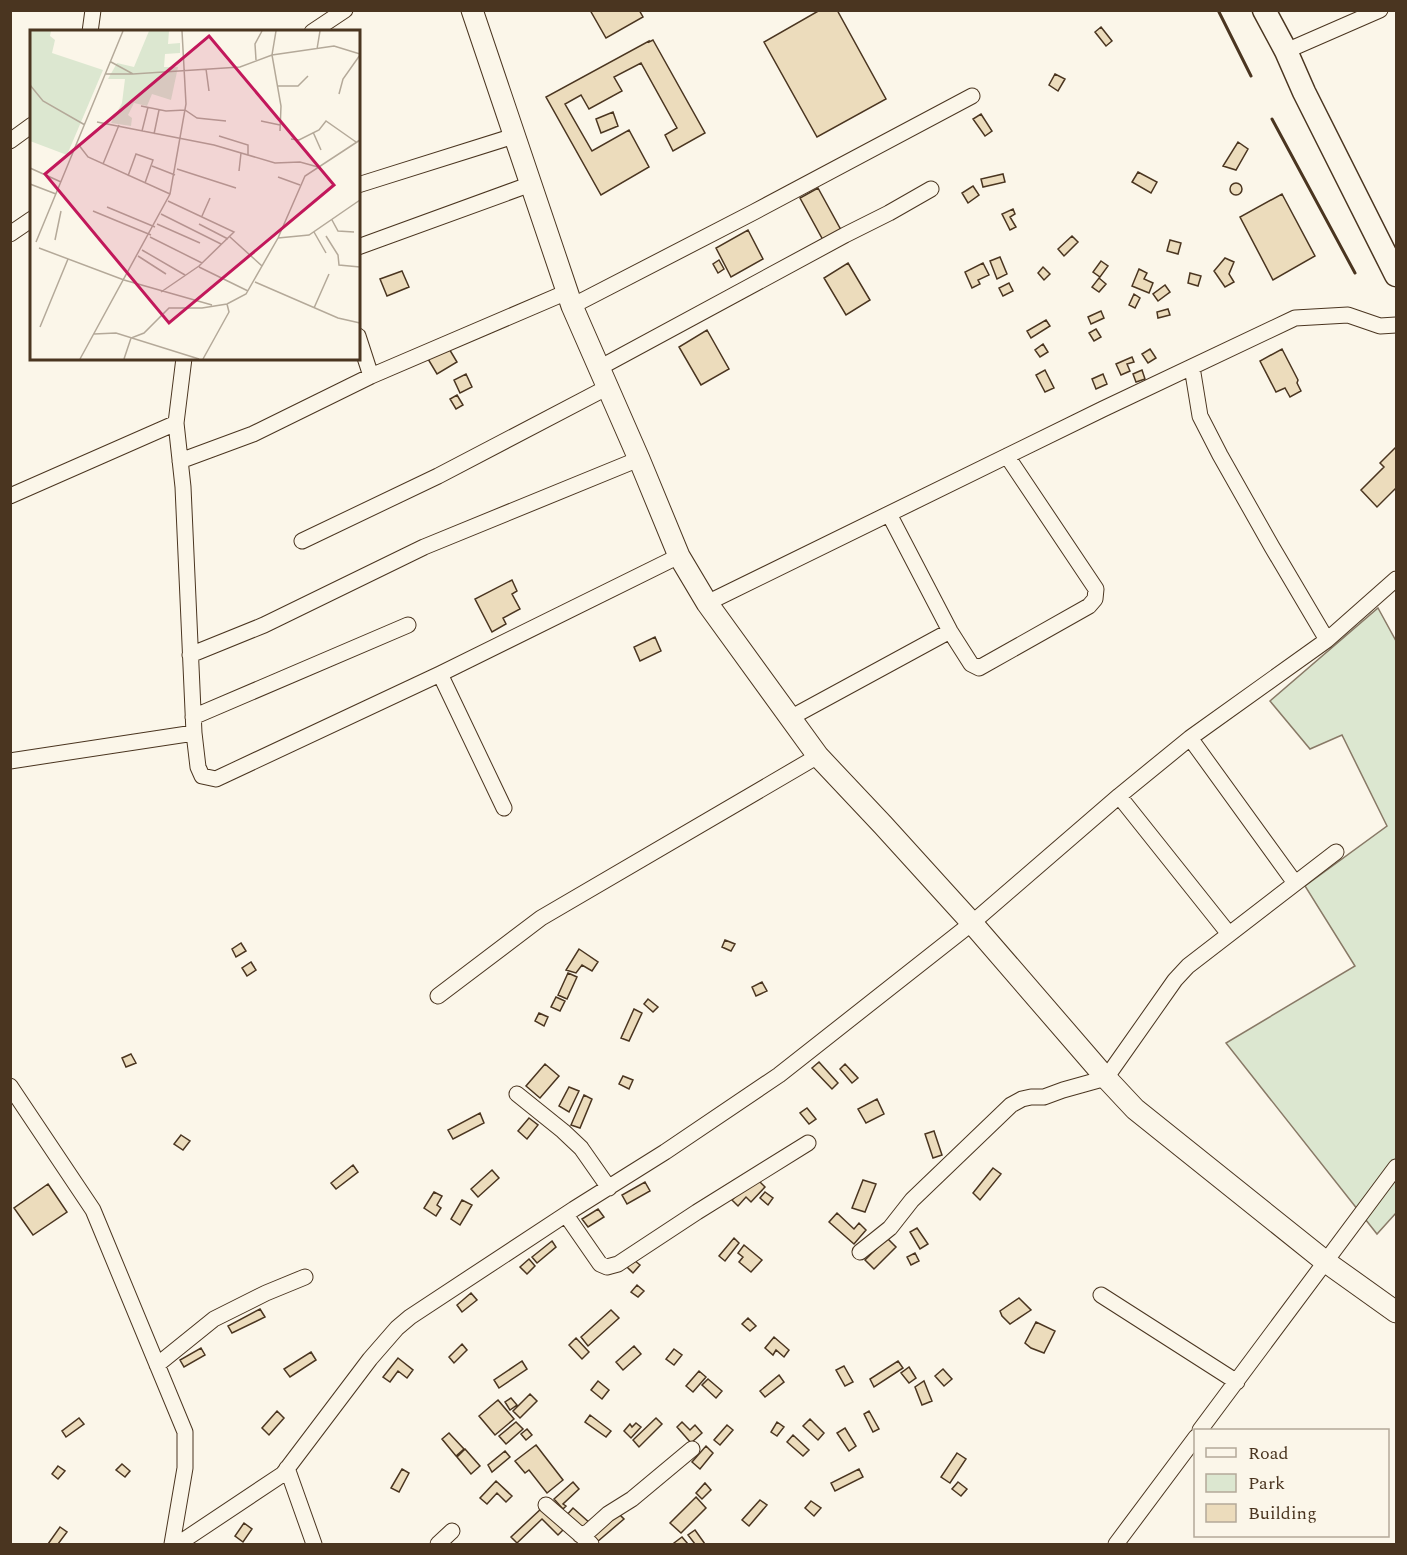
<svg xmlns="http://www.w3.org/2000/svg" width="1407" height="1555" font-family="Spectral,serif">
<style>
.green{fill:#dce7d0;stroke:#887966;stroke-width:1.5}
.building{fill:#ecdcbc;stroke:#4a3520;stroke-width:1.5}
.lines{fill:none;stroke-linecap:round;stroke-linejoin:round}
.street-casing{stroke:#4a3520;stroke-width:17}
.secondary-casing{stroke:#4a3520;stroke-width:23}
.primary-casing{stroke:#4a3520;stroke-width:25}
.street{stroke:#fbf6e9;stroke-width:15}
.secondary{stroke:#fbf6e9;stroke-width:21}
.primary{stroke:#fbf6e9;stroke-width:22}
.wall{stroke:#4a3520;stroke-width:3}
.inset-road{fill:none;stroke:#b4a999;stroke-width:1.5}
.view{fill:#c2185b;fill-opacity:0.15;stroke:#c2185b;stroke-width:3}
.inset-edge{fill:none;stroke:#4a3520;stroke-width:3}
</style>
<rect width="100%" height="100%" fill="#fbf6e9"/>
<path class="green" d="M1378,608l18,33v572l-19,21 -151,-191 129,-77 -50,-80 82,-60 -45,-91 -32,14 -40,-48z"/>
<path class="building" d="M590,10h49l4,7 -37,21z
M820,10h17l49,89 -69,38 -53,-95z
M1101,27l11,14 -6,5 -11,-14z
M653,40l52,93 -32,18 -8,-16 12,-7 -36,-65 -27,14 8,14 -33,18 -8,-14 -16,9 27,47 37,-21 20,37 -48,28 -55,-98 103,-56v1z
M1055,74l10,5 -7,12 -9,-6z
M613,112l5,14 -17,7 -5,-14z
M981,114l11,17 -7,5 -12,-17z
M1238,142l10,7 -12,21 -13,-4z
M1138,172l19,10 -6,11 -19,-11z
M1003,174l2,8 -22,5 -2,-8z
M1230 189a6 6 0 1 1 12 0a6 6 0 1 1-12 0Z
M973,186l6,9 -11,8 -6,-10z
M818,188l23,42 -18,10 -23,-42z
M1282,194l33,62 -42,24 -33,-63z
M1013,209l2,5 -5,3 6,10 -6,3 -8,-16z
M748,230l15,29 -32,18 -15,-29z
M1072,236l6,6 -14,14 -6,-7z
M1170,240l11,3 -3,11 -11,-3z
M1000,257l7,17 -10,5 -7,-18z
M1225,258l9,4 -5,12 5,8 -9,5 -11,-16z
M719,260l5,9 -6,4 -5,-9z
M1101,261l7,5 -8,11 -7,-5z
M848,263l22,37 -24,15 -22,-37z
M983,263l6,12 -11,5 2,4 -8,4 -7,-16z
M1043,267l7,7 -6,6 -6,-7z
M1139,269l8,4 -3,6 9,4 -4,10 -17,-7z
M402,271l7,16 -22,9 -7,-17z
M1190,273l11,3 -3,10 -10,-3z
M1099,278l7,6 -7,8 -7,-5z
M1009,283l4,8 -10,5 -4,-8z
M1165,285l5,7 -12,9 -5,-7z
M1134,294l6,4 -5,10 -6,-3z
M1168,309l2,6 -12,3 -1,-6z
M1101,311l3,7 -13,6 -3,-7z
M1046,320l4,6 -19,12 -4,-7z
M1096,329l5,8 -7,4 -5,-8z
M707,330l22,39 -28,16 -22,-38z
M1043,344l5,8 -8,5 -5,-7z
M448,347l9,15 -20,12 -9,-15z
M1150,349l6,9 -8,5 -6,-9z
M1282,349l16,31 -1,3 4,8 -11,6 -5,-9 -9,4 -16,-31z
M1132,357l2,5 -7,2 3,7 -9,4 -5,-11z
M1045,370l9,18 -9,4 -9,-17z
M1142,370l3,9 -9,3 -3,-8z
M466,374l6,13 -12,6 -6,-13z
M1103,374l4,10 -11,5 -4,-10z
M457,395l6,10 -7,4 -6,-10z
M1396,447v41l-19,19 -16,-17 23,-23 -4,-4z
M512,580l5,11 -5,3 8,15 -17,9 3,6 -14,8 -17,-33z
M655,637l6,14 -21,10 -6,-14z
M725,940l10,4 -4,7 -9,-4z
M241,943l5,8 -10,6 -4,-8z
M579,949l19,13 -6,9 -10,-6 -6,8 -10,-3z
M251,962l5,8 -9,6 -5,-8z
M568,973l9,4 -10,22 -9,-4z
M762,982l5,9 -11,5 -4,-9z
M556,997l9,4 -5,10 -9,-4z
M648,999l10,8 -5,5 -9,-8z
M634,1009l8,4 -13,28 -8,-3z
M539,1013l9,4 -4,9 -9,-5z
M131,1054l5,9 -10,4 -4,-9z
M819,1062l19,21 -6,6 -20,-21z
M545,1064l14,12 -19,22 -14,-12z
M845,1064l13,14 -6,5 -12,-14z
M623,1076l10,4 -4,9 -10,-5z
M569,1087l10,4 -10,21 -10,-6z
M584,1095l8,4 -12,29 -9,-3z
M877,1099l7,15 -18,9 -8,-14z
M807,1108l9,11 -7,5 -9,-11z
M480,1113l4,10 -31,16 -5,-9z
M529,1118l9,7 -11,14 -9,-8z
M934,1131l8,24 -9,3 -8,-24z
M181,1135l9,6 -7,9 -9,-6z
M353,1165l5,7 -22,17 -5,-6z
M993,1168l8,6 -21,26 -7,-7z
M492,1170l7,8 -21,19 -7,-8z
M755,1177l10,10 -14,15 -5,-5 -8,9 -6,-6z
M863,1180l13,4 -11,28 -13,-4z
M645,1182l5,9 -23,13 -5,-9z
M48,1184l19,28 -34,23 -19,-27z
M434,1192l8,4 -5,9 4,3 -5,8 -12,-8z
M765,1192l8,6 -5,7 -8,-7z
M462,1200l10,5 -12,20 -9,-6z
M598,1209l6,8 -16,10 -6,-8z
M837,1213l17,16 5,-6 7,7 -12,14 -25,-22z
M917,1228l11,16 -8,5 -10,-17z
M734,1238l5,5 -14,18 -6,-5z
M887,1238l9,9 -22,22 -9,-9z
M552,1241l4,6 -19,16 -5,-6z
M744,1245l18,15 -11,12 -12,-10 4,-5 -5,-4z
M915,1253l4,8 -8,4 -4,-8z
M529,1259l6,7 -8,8 -7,-7z
M634,1260l6,5 -7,8 -6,-6z
M637,1285l7,6 -6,6 -7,-5z
M471,1293l6,7 -15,12 -5,-7z
M1019,1298l12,12 -21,14 -8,-8 -2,-5z
M260,1309l5,8 -33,16 -4,-7z
M611,1310l8,8 -31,28 -7,-9z
M748,1318l8,8 -6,5 -8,-7z
M1036,1322l19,9 -11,22 -13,-5 -6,-5z
M774,1337l15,13 -5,7 -8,-7 -3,5 -8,-7z
M576,1338l13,14 -7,7 -13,-14z
M462,1344l5,6 -13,13 -5,-6z
M634,1346l7,8 -18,16 -7,-8z
M201,1348l4,7 -21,12 -4,-7z
M674,1349l8,6 -8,10 -8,-6z
M311,1352l5,8 -26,17 -6,-8z
M398,1358l15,12 -6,8 -9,-7 -8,11 -7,-5z
M522,1361l5,8 -28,19 -5,-8z
M898,1361l5,7 -29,19 -4,-8z
M844,1366l9,16 -8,4 -9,-16z
M909,1367l7,11 -7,5 -8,-10z
M943,1369l9,10 -8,7 -9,-10z
M699,1371l7,6 -13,15 -7,-6z
M779,1375l5,7 -19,15 -5,-6z
M708,1379l14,12 -6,7 -14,-13z
M598,1381l11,9 -7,9 -11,-9z
M924,1381l8,20 -10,4 -7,-18z
M530,1394l7,7 -17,17 -7,-7z
M511,1398l6,7 -7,5 -5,-8z
M498,1400l16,19 -19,16 -16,-19z
M277,1411l7,7 -15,17 -7,-7z
M869,1411l10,18 -6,3 -9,-18z
M590,1415l21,16 -5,6 -21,-15z
M79,1418l5,6 -18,13 -4,-6z
M656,1418l6,6 -23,23 -6,-7z
M810,1419l14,14 -6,7 -15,-14z
M516,1422l7,7 -17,15 -7,-8z
M682,1422l8,8 5,-5 7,8 -11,10 -14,-16z
M777,1422l7,5 -7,9 -6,-4z
M636,1423l5,4 -10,11 -7,-7 6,-7 2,3z
M727,1425l6,5 -13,15 -6,-5z
M845,1428l11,18 -7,5 -12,-18z
M527,1429l5,6 -6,5 -5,-6z
M449,1433l15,16 -8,7 -14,-17z
M793,1435l16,15 -6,6 -16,-14z
M536,1445l27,35 -16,13 -18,-23 -4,3 -10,-12z
M706,1446l7,7 -13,16 -8,-7z
M465,1449l15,17 -9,8 -14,-17z
M505,1451l5,6 -18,15 -4,-7z
M957,1453l9,6 -16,24 -9,-6z
M122,1464l8,7 -5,6 -9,-7z
M58,1466l7,5 -7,8 -6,-5z
M402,1469l7,4 -10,19 -8,-4z
M859,1469l4,8 -28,14 -4,-8z
M496,1481l16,15 -6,6 -9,-9 -10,11 -7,-6z
M573,1482l6,7 -16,15 3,2 -3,3 -9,-10z
M958,1482l9,7 -6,7 -9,-7z
M705,1483l6,7 -9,9 -6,-6z
M696,1497l10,11 -25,25 -11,-10z
M760,1500l7,5 -18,21 -7,-6z
M811,1501l10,7 -7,8 -9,-8z
M544,1506l21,22 -7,7 -16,-16 -25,24 -6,-6z
M573,1508l18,16 -8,8 -17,-16z
M617,1512l7,7 -27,23 -6,-7z
M244,1523l8,6 -9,13 -8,-6z
M60,1527l7,5 -9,12h-10z
M695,1530l10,14h-10l-7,-9z
M682,1537l6,7h-13l-1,-1z"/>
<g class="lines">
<g class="street-casing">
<path id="street" d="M90,32l3,-22
M312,32l33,-22
M1286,51l94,-41
M10,141l22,-16
M358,185l156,-49
M10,234l22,-15
M358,247l173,-63
M572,306l182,-94 218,-116
M358,336l13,40
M184,358l-8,65 7,64 11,246 4,34 4,9 14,3 224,-105 239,-118
M1192,367l8,49 20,39 52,92 55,93
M599,368l246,-133 44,-22 42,-24
M180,461l73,-27 118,-58 196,-84
M10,496l166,-73
M889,514l61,117 21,33 8,4 110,-62 6,-7 1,-10 -89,-133
M302,541l136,-65 170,-89
M707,603l396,-194 192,-91 53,-3 32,11 16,-1
M190,655l74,-30 160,-78 215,-88
M440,674l64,134
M193,717l215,-92
M790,718l160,-87
M1190,738l105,145
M10,761l184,-28
M1119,796l110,138
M438,996l103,-78 277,-162
M10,1086l83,124 92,222v36l-13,76
M517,1094l46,37 18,17 28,40
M566,1215l34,49 7,3 11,-3 79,-52 111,-69
M860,1252l30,-24 22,-28 99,-95 11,-6 9,-2h13l19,-7 43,-12 69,-98 13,-14 148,-114
M1101,1295l136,87
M157,1365l57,-46 52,-26 39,-16
M1200,1430l196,-263
M287,1468l27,76
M546,1505l45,39
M580,1535l8,-3 20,-18 24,-15 60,-50
M178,1544l105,-70 87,-115 27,-31 13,-11 164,-108 91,-57 114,-77 193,-152 147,-127 71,-58 137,-98 69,-61
M438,1544l14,-13
M1116,1544l80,-107"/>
</g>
<g class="secondary-casing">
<path id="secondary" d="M472,10l100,296 67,153 40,97 28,47 111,153 65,69 89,98 134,155 29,31 191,153 70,50"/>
</g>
<g class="primary-casing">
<path id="primary" d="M1264,10l22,41 18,41 92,183"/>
</g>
<use href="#street" class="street"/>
<use href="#secondary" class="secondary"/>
<use href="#primary" class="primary"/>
<path class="wall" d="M1218,10l33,66
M1272,119l83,154"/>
</g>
<g transform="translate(30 30)">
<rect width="330" height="330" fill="#fbf6e9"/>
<path d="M0,1h21l-1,5 5,4 -3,13 51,17 -36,85 -37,-14zM119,1h20l-1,13 12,-1v10l-15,1 -1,13h14l-7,33 -19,-6 -5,12 -13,-3 -6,12 4,3 -1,8 -20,-3 11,-20 3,-24h-17l9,-16 17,4z" fill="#dce7d0"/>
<path class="inset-road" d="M246,1l-4,24 9,51 -1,25M287,19l3,-18M226,30l-1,-16 7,-13M81,32l22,12 107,-7 32,-12 62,-9 26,8M176,39l3,22M76,44h27M0,55l13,16 42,24M248,56h20l10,-10M309,64l4,-15 17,-24M111,76l25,5 19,-1 12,8 29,3M231,91l19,4M67,92l117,23 61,18 25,-1 18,5M112,101l6,-24M283,102l8,18M124,104l5,-24M189,106l29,9v10M261,109l8,1 20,-10 7,-9 30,21M48,114l10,13 82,37M73,134l16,-39M122,136l23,9M0,138l31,14M147,139l59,19M209,141l2,-18M98,146l8,-22 17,6 -8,23M248,147l22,8M0,154l26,10M77,177l48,20M63,181l58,24M131,184l60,30M172,186l8,-18M302,190l6,11 16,1M127,194l43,19M169,194l29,15M284,202l12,21M296,206l12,19 1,10 21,2M120,207l52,26M200,207l32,29M248,208l31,-3 51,-35M25,210l6,-29M6,212l87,-211M9,218l85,32 88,25M112,220l43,25M108,226l28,18M169,237l49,24M225,252l83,36 22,5M131,262l38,-26 35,-34 -66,-31M284,278l15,-34M10,297l28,-68M64,304l22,-1 83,26M50,329l90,-165 16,-90 -4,-73M94,329l7,-21 13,-5 25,-25h33l25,-4 19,-10 32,-56 27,-62 55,-36M173,329l26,-47 -2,-8"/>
<path class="view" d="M179,6l125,149 -165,138 -124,-149z"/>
<rect width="330" height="330" class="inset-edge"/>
</g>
<rect width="1407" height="1555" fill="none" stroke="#4a3520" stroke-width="24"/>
<rect x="1194" y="1429" width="195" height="108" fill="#fbf6e9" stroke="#b4a999" stroke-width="1.5"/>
<rect x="1206" y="1448" width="30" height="9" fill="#fbf6e9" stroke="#b4a999" stroke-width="1.5"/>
<text x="1248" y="1459" font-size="18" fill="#4a3520">Road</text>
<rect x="1206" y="1474" width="30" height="18" fill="#dce7d0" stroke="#b4a999" stroke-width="1.5"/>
<text x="1248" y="1489" font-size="18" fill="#4a3520">Park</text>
<rect x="1206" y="1504" width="30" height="18" fill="#ecdcbc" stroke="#b4a999" stroke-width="1.5"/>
<text x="1248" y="1519" font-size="18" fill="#4a3520">Building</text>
</svg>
